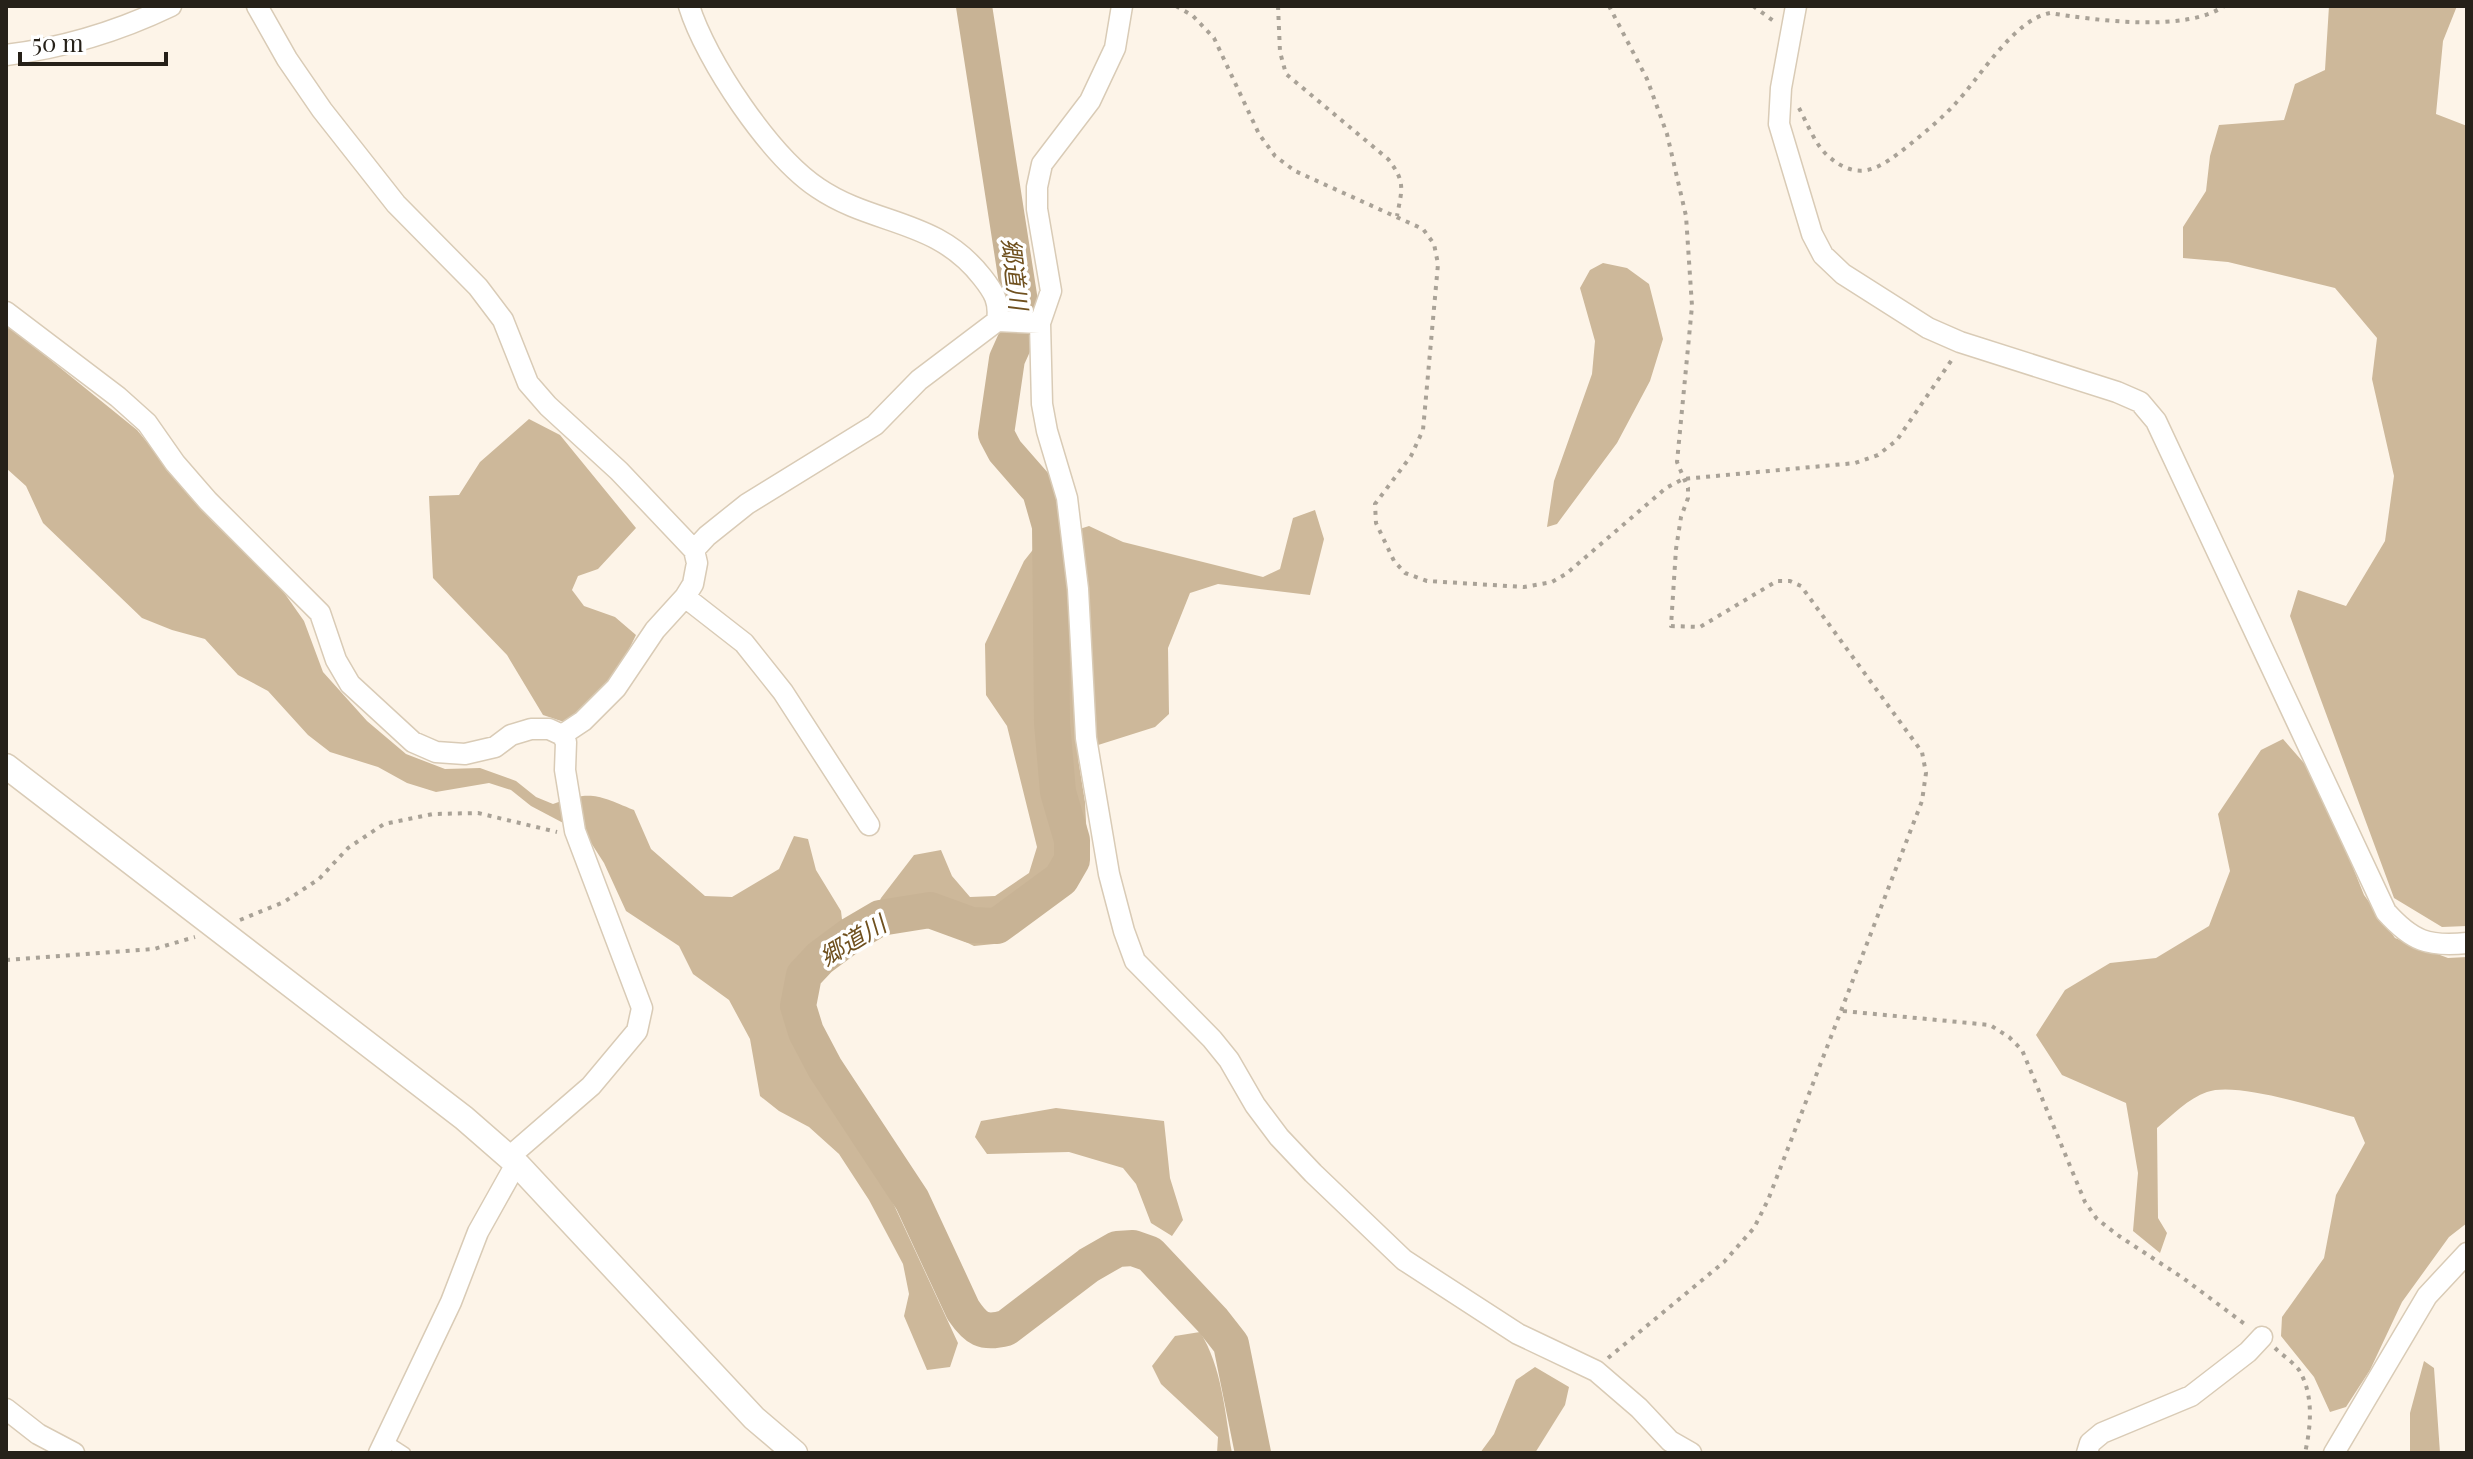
<svg xmlns="http://www.w3.org/2000/svg" width="2473" height="1459" font-family="'Playfair Display','Noto Sans JP',serif">
<style>
.forest{fill:#cdb89a}
.lines{fill:none;stroke-linecap:round;stroke-linejoin:round}
.river{stroke:#c8b395;stroke-width:36}
.service-casing{stroke:#d9cbb6;stroke-width:13}
.minor-casing{stroke:#d9cbb6;stroke-width:23}
.tertiary-casing{stroke:#d9cbb6;stroke-width:27}
.path{stroke:#a9a297;stroke-width:4;stroke-dasharray:4 6;stroke-linecap:butt}
.service{stroke:#fff;stroke-width:10}
.minor{stroke:#fff;stroke-width:20}
.tertiary{stroke:#fff;stroke-width:24}
.labels{text-anchor:middle;stroke-width:7;stroke-linejoin:round;paint-order:stroke}
.water-label{font-size:24px;font-style:italic;fill:#6f501e;stroke:#fff}
</style>
<rect width="100%" height="100%" fill="#fdf4e8"/>
<path class="forest" d="M2329,6h128l-14,35 -7,73 31,12v800l-25,1 -48,-29 -104,-282 8,-26 48,16 39,-65 9,-65 -22,-97 5,-41 -42,-50 -107,-26 -45,-4v-31l23,-36 4,-35 9,-31 65,-5 11,-36 30,-14z
M1603,263l24,5 22,16 14,55 -13,42 -33,62 -60,81 -10,3 7,-46 38,-107 3,-33 -15,-53 10,-18z
M6,324l131,106 75,91 66,63 26,37 19,51 44,49 39,33 39,15 35,-1 36,13 20,16 17,7c39,-14 44,-9 81,6l17,39 54,47 27,1 47,-28 15,-33 14,3 8,31 25,41 2,17 -47,30 -11,36 5,39 22,43 47,63 35,66 64,138 -8,24 -23,3 -23,-54 5,-22 -6,-30 -34,-64 -30,-46 -30,-27 -30,-16 -19,-15 -10,-57 -21,-39 -36,-26 -14,-28 -53,-35 -22,-48 -18,-28 -55,-29 -20,-16 -22,-7 -53,9 -29,-9 -29,-16 -48,-15 -22,-17 -40,-44 -30,-16 -33,-36 -33,-9 -30,-12 -99,-95 -17,-37 -20,-18z
M529,419l31,16 76,93 -38,41 -20,7 -6,14 12,16 31,11 21,18 -29,59 -37,30 -27,-9 -36,-60 -74,-77 -4,-82 30,-1 21,-33z
M1315,510l9,29 -14,56 -92,-11 -28,9 -22,55 1,66 -14,13 -60,19 -17,12 7,44 2,39 -24,50 -69,53 -20,2 -37,-18 -24,-5 -18,5 -20,-17 6,-13 33,-43 27,-5 11,26 18,21 25,-1 34,-23 8,-26 -30,-121 -21,-31 -1,-51 39,-83 15,-19 50,-16 34,16 140,35 17,-8 13,-51z
M2283,739l34,39 47,117 31,43 53,20 19,-1v266l-18,14 -47,65 -32,68 -24,37 -16,5 -16,-35 -33,-41 1,-19 42,-59 12,-63 29,-52 -11,-26c-33,-8 -117,-36 -147,-25 -18,6 -36,24 -50,36l1,90 9,15 -7,20 -27,-22 5,-58 -12,-70 -64,-28 -26,-40 29,-45 45,-27 46,-5 53,-32 21,-55 -12,-57 43,-64z
M1056,1108l108,13 6,57 13,42 -11,16 -21,-13 -15,-39 -13,-16 -54,-16 -82,2 -12,-17 6,-16z
M1200,1332c22,35 25,81 32,121h-15l1,-16 -57,-53 -9,-18 23,-30z
M2424,1361l10,7 6,85h-30v-40z
M1535,1367l34,20 -4,18 -30,48h-55l14,-19 22,-54z"/>
<g class="lines">
<path class="river" d="M974,6l46,296v28l-13,29 -11,75 9,17 35,40 10,35 2,197 6,69 14,48v20l-11,19 -64,47 -26,-1 -41,-15 -50,8 -29,17 -31,23 -16,17 -6,31 8,26 19,36 87,132 51,110c13,19 20,24 43,18l83,-63 28,-16 16,-1 17,6 63,67 18,23 22,109"/>
<g class="service-casing">
<path id="service" d="M385,1440l20,13"/>
</g>
<g class="minor-casing">
<path id="minor" d="M257,6l30,53 35,51 74,94 82,83 25,33 25,63 20,23 71,65 75,79 3,13 -4,21 -8,13 -30,33 -39,58 -33,33 -21,14
M689,6c17,55 81,150 129,182 56,38 118,30 164,89 12,15 18,25 15,44
M1122,6l-7,42 -25,53 -48,63 -5,23v22l14,82 -11,32 2,81 5,27 20,67 11,91 8,149 23,136 15,57 11,30 77,78 17,21 26,45 24,32 34,36 91,87 114,74 78,37 43,37 31,33 21,12
M1796,6l-15,82 -2,36 33,110 11,21 20,19 85,54 32,14 157,50 23,10 16,19 230,491c26,29 42,35 81,31
M6,55c57,-7 113,-24 165,-49
M6,312l112,85 29,26 28,40 33,38 112,112 16,47 14,24 63,58 23,10 29,2 30,-7 16,-12 20,-6h18l13,6 4,7 -1,28 10,61 67,177 -5,23 -46,55 -82,71
M694,550l13,-14 40,-32 128,-79 44,-45 78,-59 43,2
M685,597l59,46 39,49 86,133
M6,1409l32,25 36,19
M379,1453l72,-151 27,-70 33,-59 7,-8
M2087,1453l3,-10 12,-10 89,-37 57,-44 14,-15
M2334,1453l93,-157 40,-43"/>
</g>
<g class="tertiary-casing">
<path id="tertiary" d="M6,766l458,352 54,47 236,253 41,35"/>
</g>
<path class="path" d="M1176,6l17,10 21,22 45,96 16,22 20,15 128,58 11,15 4,20 -15,166 -12,26 -36,48 1,19 18,38 11,12 22,8 97,6 28,-5 14,-8 100,-86 17,-9 172,-16 23,-8 19,-15 56,-82
M1278,6l2,46 6,22 102,85c18,23 14,30 9,57
M1753,6l22,16
M1799,108c8,15 16,36 28,47 32,29 53,13 81,-9 16,-13 32,-26 46,-41 26,-27 59,-85 96,-92 44,7 136,20 174,-7
M240,920l44,-18 35,-23 29,-31 36,-24 49,-10 45,-1 79,19
M6,960l148,-11 41,-12
M1843,1011l147,14 19,12 13,13 63,152 12,17 22,17 64,42 63,47
M2275,1348c7,7 18,14 24,22 15,25 12,56 6,83
M1608,1358l116,-96 30,-34 14,-28 154,-399 4,-28 -4,-21 -121,-166 -11,-5h-13l-77,46 -29,-1 5,-77 5,-32 7,-19v-10l-11,-26 15,-156 -6,-90 -19,-82 -20,-55 -38,-73"/>
<use href="#service" class="service"/>
<use href="#minor" class="minor"/>
<use href="#tertiary" class="tertiary"/>
</g>
<g class="labels">
<g class="water-label">
<text transform="translate(1014 274) rotate(83)" y="8">郷道川</text>
<text transform="translate(853 941) rotate(-31)" y="8">郷道川</text>
</g>
</g>
<rect width="2473" height="1459" fill="none" stroke="#262119" stroke-width="16"/>
<path d="M20 52v12h146v-12" fill="none" stroke="#262119" stroke-width="4"/>
<text x="32" y="52" font-size="24" fill="#262119" stroke="#ffffff" stroke-width="6" paint-order="stroke">50 m</text>
</svg>
